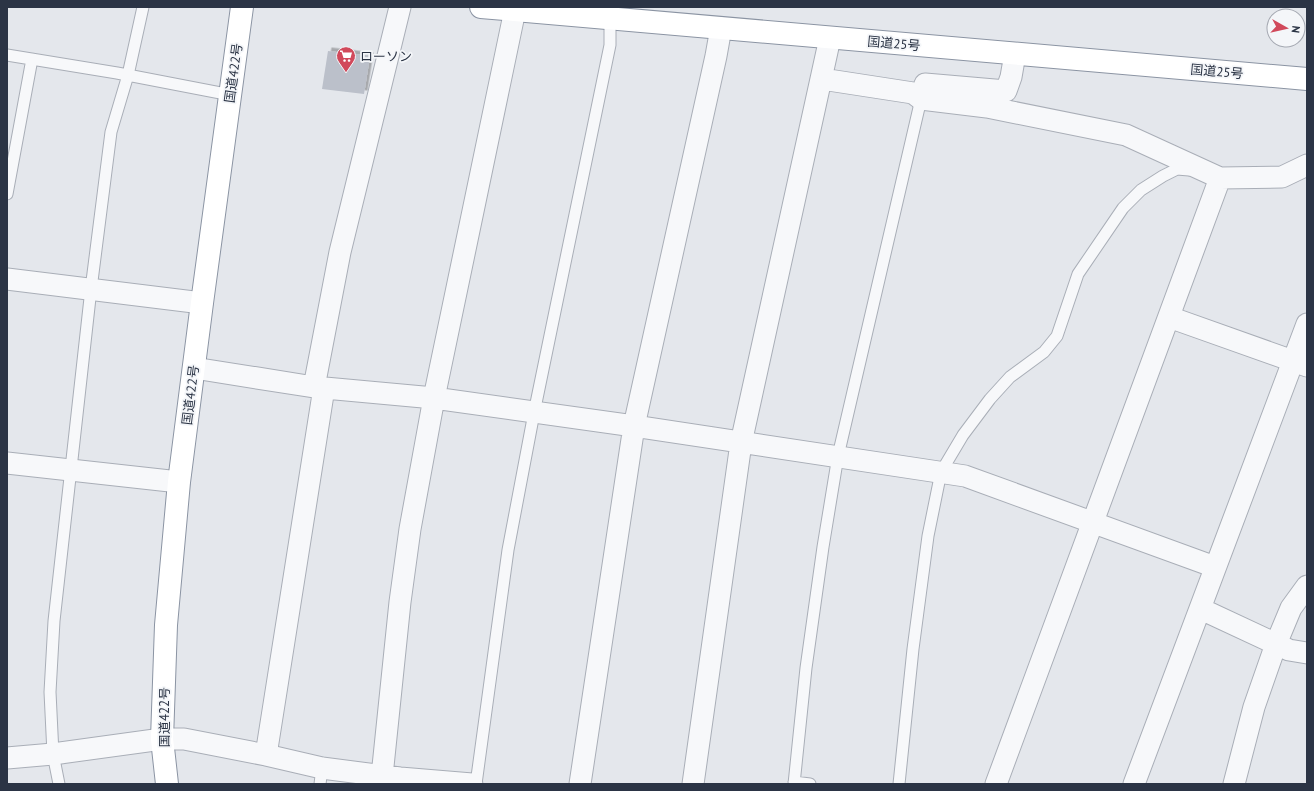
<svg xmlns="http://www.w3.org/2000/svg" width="1314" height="791" font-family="'PT Sans','Noto Sans JP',sans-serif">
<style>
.building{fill:#bbc0ca;filter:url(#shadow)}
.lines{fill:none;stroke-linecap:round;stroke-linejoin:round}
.lane-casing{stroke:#a9aeb7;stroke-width:13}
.street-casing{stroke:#a9aeb7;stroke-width:23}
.highway-casing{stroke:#8b94a3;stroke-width:24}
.lane{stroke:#f7f8fa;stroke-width:11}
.street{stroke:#f7f8fa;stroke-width:21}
.highway{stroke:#fff;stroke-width:22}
.labels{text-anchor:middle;stroke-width:3.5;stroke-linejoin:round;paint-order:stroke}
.street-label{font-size:13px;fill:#2b3445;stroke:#f4f6f9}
.poi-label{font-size:13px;fill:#2b3445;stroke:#f4f6f9;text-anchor:start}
</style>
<defs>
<filter id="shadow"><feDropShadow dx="3.5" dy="-3.5" stdDeviation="0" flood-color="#0004"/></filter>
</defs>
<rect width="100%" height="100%" fill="#e4e7ec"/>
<path class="building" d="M328,51l42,5 -6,38 -42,-5z"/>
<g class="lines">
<g class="lane-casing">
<path id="lane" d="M7,55l110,18 114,22
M7,194l25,-135
M794,782l16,2
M59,784l-6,-30 -3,-62 4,-71 37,-332 20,-157 17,-57 15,-68
M320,784l2,-16
M476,784l32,-234 26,-137 76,-368v-27
M794,784l12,-116 17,-121 15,-91 83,-357
M899,784l14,-135 15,-113 13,-64 22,-37 27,-36 20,-22 34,-25 13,-16 21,-62 45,-66 18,-18 22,-14 14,-7 12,1"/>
</g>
<g class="street-casing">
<path id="street" d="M822,79l91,14 8,6
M1220,178l62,-1 25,-12
M7,279l195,24
M1169,317l138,49
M194,368l120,19 120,11 200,28 331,50 250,91
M314,387l26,-135 60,-245
M7,463l172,19
M1201,609l88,41 18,3
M266,755l58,-367
M7,758l46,-4 109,-15h22l82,16 56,13 78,10 72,6
M382,776l18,-174 10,-73 24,-131 81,-388
M580,784l54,-358 82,-370 5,-28
M693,784l48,-341 89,-405
M996,784l224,-606 -94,-43 -139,-28 -66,-8 4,-15 81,7 5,-14 4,-23
M1134,784l173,-460
M1234,784l20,-77 22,-63 15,-36 16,-22"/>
</g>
<g class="highway-casing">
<path id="highway" d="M481,7l826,72
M167,784l-5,-45 4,-114 13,-143 23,-179 40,-296"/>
</g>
<use href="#lane" class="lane"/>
<use href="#street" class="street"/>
<use href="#highway" class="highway"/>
</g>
<defs>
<g id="supermarket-pin" transform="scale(1)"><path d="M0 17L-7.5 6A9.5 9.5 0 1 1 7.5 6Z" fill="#d1495b" stroke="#f4f6f9"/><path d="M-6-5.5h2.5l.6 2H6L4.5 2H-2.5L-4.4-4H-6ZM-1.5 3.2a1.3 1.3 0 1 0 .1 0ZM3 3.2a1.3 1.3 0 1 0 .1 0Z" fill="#fff"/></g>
</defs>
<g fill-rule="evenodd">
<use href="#supermarket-pin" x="346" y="56"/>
</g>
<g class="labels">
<g class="street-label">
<text transform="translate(894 43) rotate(5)" y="5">国道25号</text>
<text transform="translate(1217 71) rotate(5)" y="5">国道25号</text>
<text transform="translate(233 73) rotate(-82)" y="5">国道422号</text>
<text transform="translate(190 395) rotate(-83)" y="5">国道422号</text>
<text transform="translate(164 717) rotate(-90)" y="5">国道422号</text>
</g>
<g class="poi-label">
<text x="360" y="61">ローソン</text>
</g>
</g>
<rect width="1314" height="791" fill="none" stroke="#2b3445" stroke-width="16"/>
<g transform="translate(1286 28) rotate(98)"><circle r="19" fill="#f4f6f9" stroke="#a4a8b1"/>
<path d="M0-3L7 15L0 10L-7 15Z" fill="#d1495b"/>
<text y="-6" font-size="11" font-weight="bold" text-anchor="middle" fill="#2b3445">N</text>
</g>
</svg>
